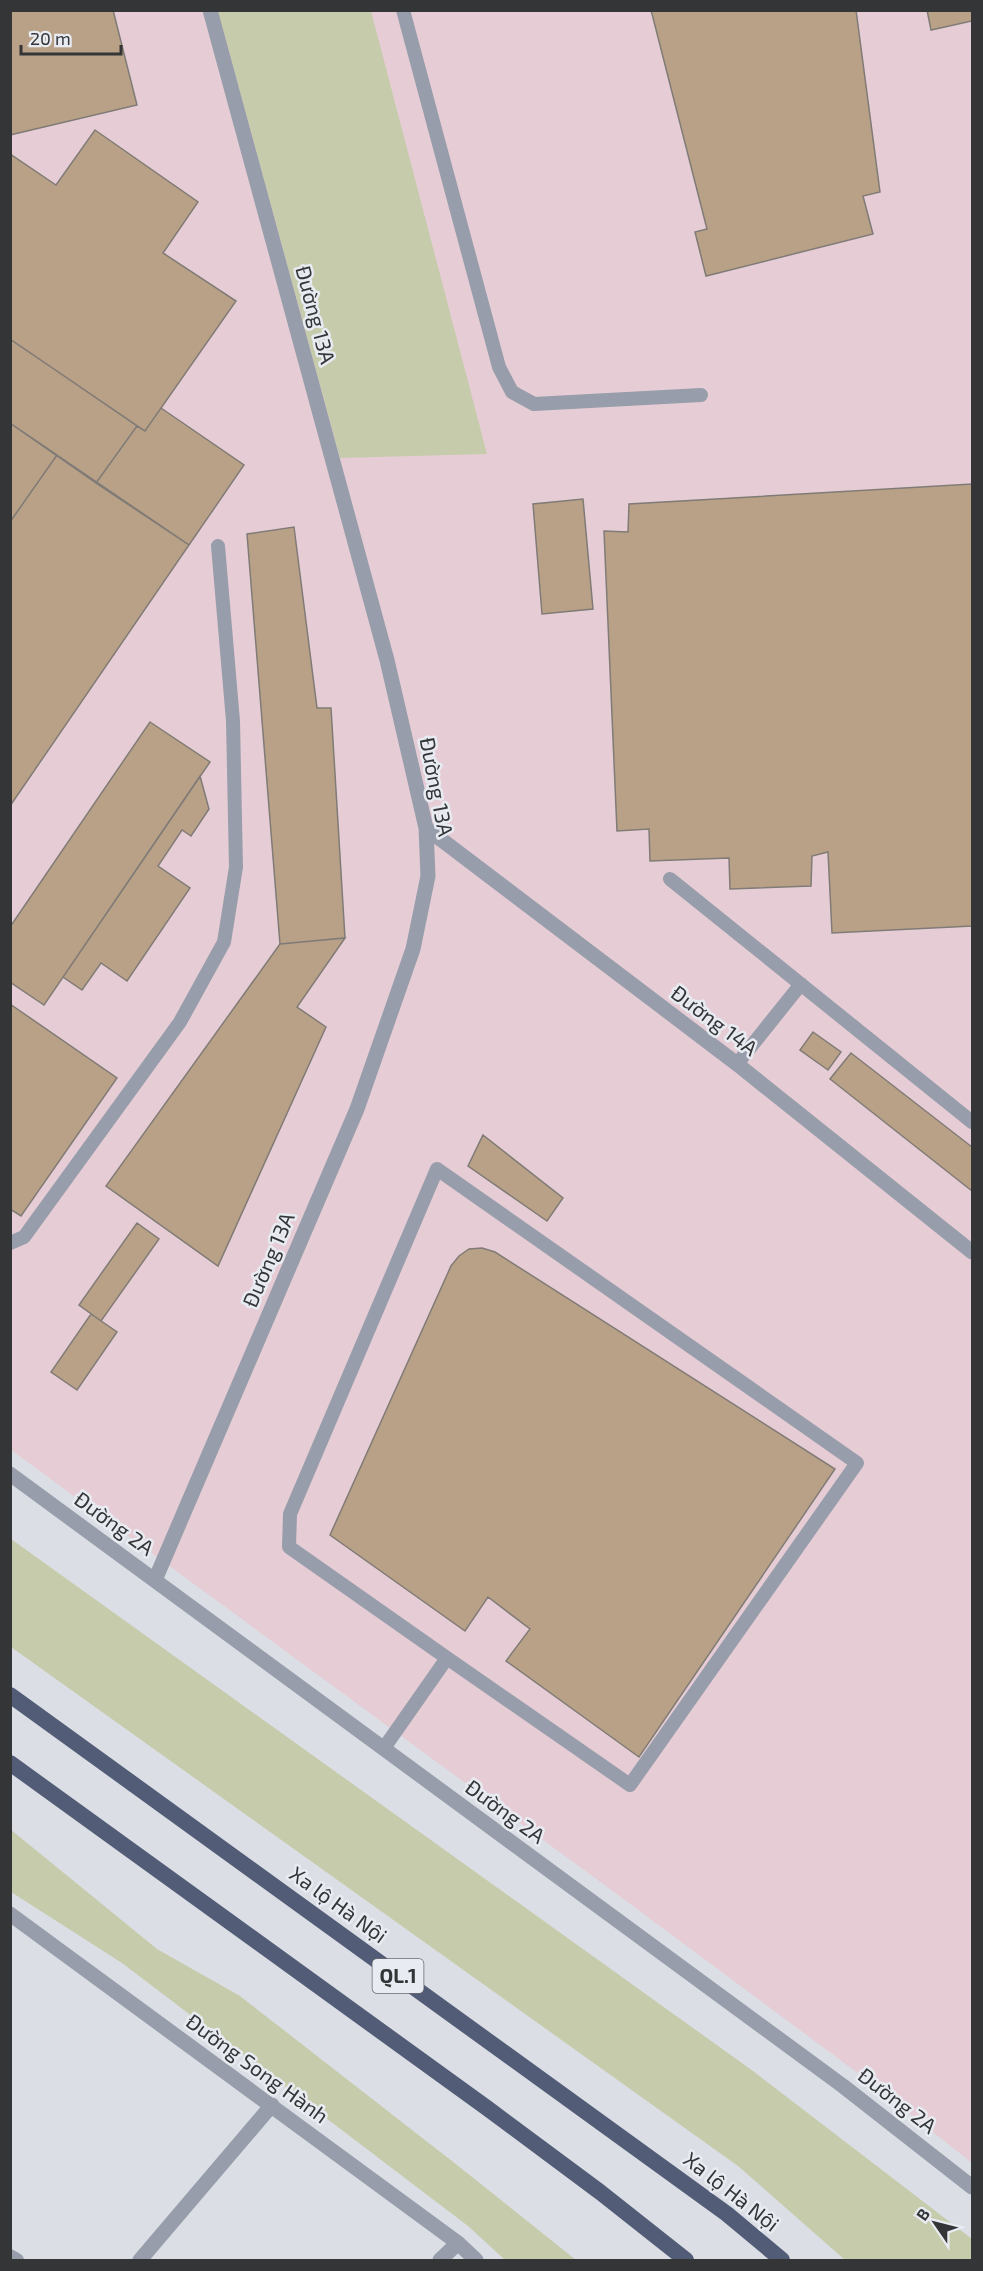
<svg xmlns="http://www.w3.org/2000/svg" width="983" height="2271" font-family="'Exo 2',sans-serif">
<style>
.industrial{fill:#e6cdd5}
.green{fill:#c6cbab}
.building{fill:#b9a187;stroke:#807b76;stroke-width:1.5}
.lines{fill:none;stroke-linecap:round;stroke-linejoin:round}
.service{stroke:#979daa;stroke-width:14}
.minor{stroke:#979daa;stroke-width:15}
.tertiary{stroke:#979daa;stroke-width:15}
.trunk{stroke:#525c76;stroke-width:16}
.labels{text-anchor:middle;stroke-width:5;stroke-linejoin:round;paint-order:stroke}
.shield{fill:#e8ecf2;stroke:#696c6f;stroke-width:1.5}
.shield-label{font-size:20px;font-weight:bold;fill:#333537}
.street-label{font-size:21px;fill:#333537;stroke:#e8ecf2}
</style>
<rect width="100%" height="100%" fill="#dbdfe5"/>
<path class="industrial" d="M11,11h961v2152l-109,-86 -245,-182 -607,-445z"/>
<path class="green" d="M218,11h153l116,443 -147,4z
M11,1539l742,532 219,168v21h-127l-107,-94 -727,-519z
M10,1829l147,120 83,47 217,169 119,95h-71l-37,-34 -346,-263 -111,-71z"/>
<path class="building" d="M10,10h103l24,95 -127,30z
M651,10h205l24,182 -17,4 10,38 -167,42 -11,-44 12,-3z
M927,10h45v11l-41,9z
M95,130l103,72 -35,51 73,48 -91,130 -135,-92v-185l46,31z
M10,339l127,87 -41,57 -86,-60z
M161,408l83,57 -55,80 -93,-62 41,-57 8,5z
M10,423l47,32 -47,67z
M57,455l132,90 -179,261v-284z
M972,484v442l-140,7 -4,-81 -16,4 -1,30 -81,3 -1,-31 -79,3 -1,-32 -32,2 -13,-300 24,1 1,-28z
M583,499l10,110 -51,5 -9,-110z
M294,527l23,181h14l14,230 -65,6 -33,-410z
M150,722l60,40 -166,243 -34,-23v-55z
M200,776l9,33 -18,27 -9,-6 -24,36 32,22 -63,93 -26,-18 -19,27 -19,-13z
M345,938l-48,69 29,20 -108,239 -112,-80 174,-242z
M10,1004l107,74 -96,138 -11,-7z
M813,1032l28,20 -13,18 -28,-20z
M851,1053l121,94v44l-142,-112z
M483,1135l80,63 -16,23 -79,-55z
M137,1223l22,16 -58,82 -22,-16z
M482,1248l13,4 340,217 -196,288 -133,-96 24,-32 -42,-32 -23,34 -135,-96 121,-269 8,-10 10,-7z
M91,1314l26,18 -40,58 -26,-18z"/>
<g class="lines">
<path class="service" d="M403,10l96,357 13,25 22,12 167,-9
M670,879l302,243
M737,1064l64,-80
M10,1243l14,-6 156,-215 44,-80 12,-75 -3,-146 -15,-175
M384,1748l63,-90 -158,-111 1,-33 147,-345 420,294 -227,322 -183,-127
M10,2256l7,4"/>
<path class="minor" d="M426,828l311,236 235,188
M155,1580l202,-471 56,-160 15,-73 -2,-48 -39,-168 -177,-650
M10,1914l448,329 18,17
M140,2260l132,-155
M440,2260l18,-17"/>
<path class="tertiary" d="M10,1474l833,612 129,101"/>
<path class="trunk" d="M10,1695l717,519 55,46
M10,1763l477,345 113,84 86,68"/>
</g>
<g class="labels">
<rect class="shield" x="372.5" y="1959" width="51" height="34" rx="4.5"/>
<g class="shield-label">
<text x="398" y="1983">QL.1</text>
</g>
<g class="street-label">
<text transform="translate(315 315) rotate(75)" y="7">Đường 13A</text>
<text transform="translate(436 787) rotate(79)" y="7">Đường 13A</text>
<text transform="translate(714 1021) rotate(37)" y="7">Đường 14A</text>
<text transform="translate(269 1260) rotate(-67)" y="7">Đường 13A</text>
<text transform="translate(114 1524) rotate(36)" y="7">Đường 2A</text>
<text transform="translate(505 1812) rotate(36)" y="7">Đường 2A</text>
<text transform="translate(338 1905) rotate(36)" y="7">Xa lộ Hà Nội</text>
<text transform="translate(257 2069) rotate(36)" y="7">Đường Song Hành</text>
<text transform="translate(897 2101) rotate(38)" y="7">Đường 2A</text>
<text transform="translate(731 2192) rotate(38)" y="7">Xa lộ Hà Nội</text>
</g>
</g>
<rect width="983" height="2271" fill="none" stroke="#333537" stroke-width="24"/>
<g transform="translate(935 2223) rotate(305)" stroke="#e8ecf2" stroke-width="4.5" paint-order="stroke">
<path d="M0-4.5L10 22L0 15L-10 22Z" fill="#333537"/>
<text y="-9" font-size="16" font-weight="bold" text-anchor="middle" fill="#333537">B</text>
</g>
<path d="M21 45v9h100v-9" fill="none" stroke="#333537" stroke-width="3"/>
<text x="30" y="45" font-size="18" fill="#333537" stroke="#e8ecf2" stroke-width="4.5" paint-order="stroke">20 m</text>
</svg>
